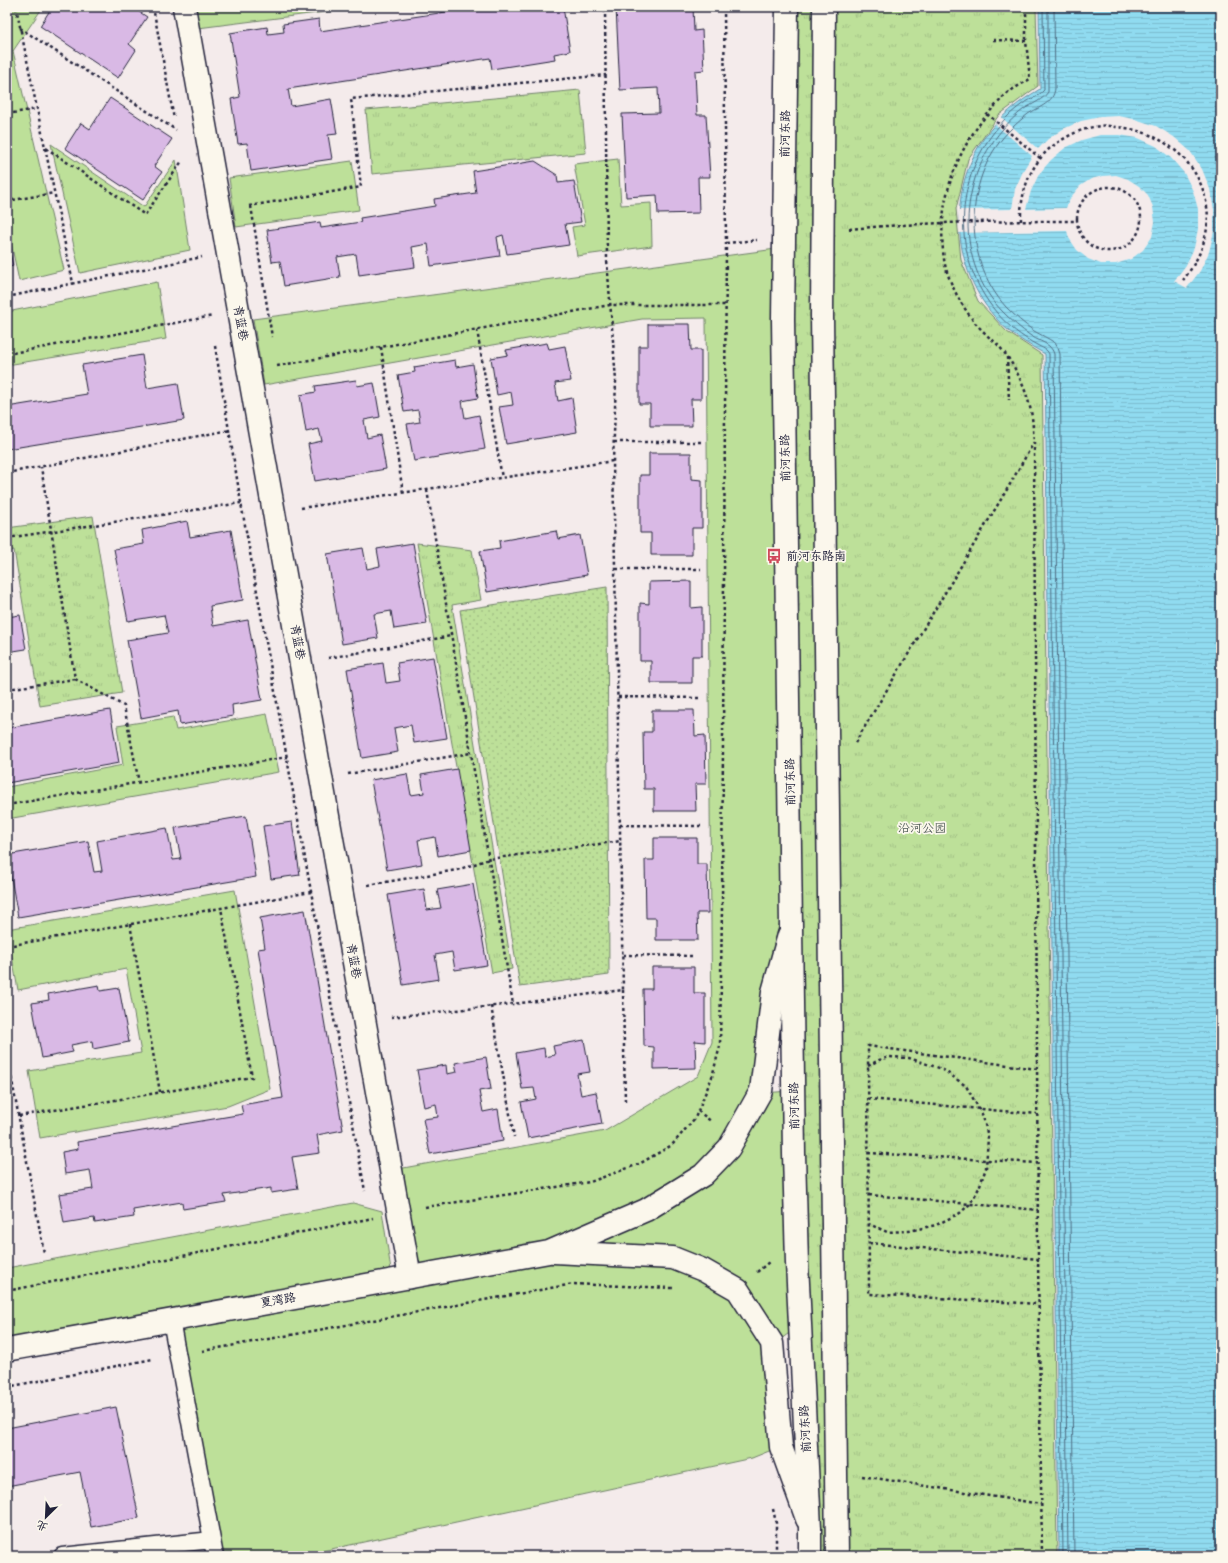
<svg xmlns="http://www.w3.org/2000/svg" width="1228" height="1563" font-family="'Playpen Sans','LXGW WenKai TC',sans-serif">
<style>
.grass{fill:#bde099;stroke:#70816a}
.park{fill:url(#park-tufts);stroke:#70816a}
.garden{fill:url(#garden-dots);stroke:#70816a}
.water{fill:url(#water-rules);stroke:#6491a8}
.pier{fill:#f4ebeb}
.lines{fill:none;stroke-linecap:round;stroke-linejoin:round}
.shore{stroke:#4e6c83;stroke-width:1}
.building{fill:#d9b9e5;stroke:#22223b}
.service-casing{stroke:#22223b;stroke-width:19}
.minor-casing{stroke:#22223b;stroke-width:25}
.tertiary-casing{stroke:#22223b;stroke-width:25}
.secondary-casing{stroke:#22223b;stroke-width:25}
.path{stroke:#22223b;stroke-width:2.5;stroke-dasharray:3 3;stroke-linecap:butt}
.service{stroke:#fbf7ec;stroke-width:16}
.minor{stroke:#fbf7ec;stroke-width:22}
.tertiary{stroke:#fbf7ec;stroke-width:22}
.secondary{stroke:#fbf7ec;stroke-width:22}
.labels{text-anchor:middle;stroke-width:3.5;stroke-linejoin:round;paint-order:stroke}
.street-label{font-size:12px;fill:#22223b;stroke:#fbf7ec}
.poi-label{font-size:12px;fill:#22223b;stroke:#fbf7ec;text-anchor:start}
.park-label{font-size:12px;fill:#505b57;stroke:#fbf7ec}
</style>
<defs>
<pattern id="park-tufts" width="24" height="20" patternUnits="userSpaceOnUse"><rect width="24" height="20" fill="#bde099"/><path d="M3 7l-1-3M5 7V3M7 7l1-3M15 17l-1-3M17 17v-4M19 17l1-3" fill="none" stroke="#a2c085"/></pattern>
<pattern id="garden-dots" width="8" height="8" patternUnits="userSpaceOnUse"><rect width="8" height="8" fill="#bde099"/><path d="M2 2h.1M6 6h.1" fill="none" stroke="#a2c085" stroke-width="1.8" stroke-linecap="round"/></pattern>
<pattern id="water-rules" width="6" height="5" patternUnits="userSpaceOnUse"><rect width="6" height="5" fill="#90dbf0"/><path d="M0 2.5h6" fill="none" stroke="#7cbccf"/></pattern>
</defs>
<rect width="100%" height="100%" fill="#f4ebeb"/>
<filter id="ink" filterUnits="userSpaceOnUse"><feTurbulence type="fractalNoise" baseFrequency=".025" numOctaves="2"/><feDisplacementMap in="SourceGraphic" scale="8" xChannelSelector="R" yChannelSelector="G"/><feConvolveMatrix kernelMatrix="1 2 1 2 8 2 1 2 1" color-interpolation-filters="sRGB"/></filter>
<g filter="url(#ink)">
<path class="grass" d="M7,7h36l-30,44 51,219 -45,11 -12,-57z
M193,7h172l-167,21z
M51,144l93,63 32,-47 14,90 -110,23z
M618,159l3,46 30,-2 1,43 -75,10 -5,-29 13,-2 -11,-61z
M352,161l7,49 -123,17 -7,-49z
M776,249l4,672 -17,70 -10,100 -31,52 -28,26 -53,35 -96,39 -128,25 -19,-99 207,-38 93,-55 14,-34 -6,-724 -64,1 -378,66 -11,-66z
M157,282l9,57 -159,26v-53z
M267,714l12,58 -272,47v-32l116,-22 -6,-39 56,-9 3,13z
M235,890l35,199 -42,17 -188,32 -11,-67 112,-18 -15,-84 -108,21 -11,-61z
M789,1091l7,237 -19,14 -72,-76 -140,-17 141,-71 58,-85z
M353,1203l29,8 9,59 -384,69v-71z
M550,1254l122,7 64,31 34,52 9,103 -27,11 -453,98h-81l-45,-235z"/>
<path class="park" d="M791,7h245l2,79 -39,29 -31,44 -12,50 5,51 17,41 29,31 35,23 15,1201h-242l-18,-634z
M580,90l6,63 -214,21 -6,-64z
M93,516l29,177 -82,13 -26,-156 -7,1v-23z
M417,543l55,7 9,50 -29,5 60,364 -20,4z"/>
<path class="garden" d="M607,587l2,388 -89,12 -60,-377z"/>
<path class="water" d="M1039,7h182v1549h-162l-14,-1202c-12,-7 -25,-14 -36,-23 -55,-47 -66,-133 -25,-193 15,-21 34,-36 56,-49z"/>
<path class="pier" d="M1119,116l19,4 18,6 18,11 16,14 12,18 8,20 4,21v21l-5,21 -9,19 -13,17 -13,-7 12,-16 8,-17 4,-19v-20l-5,-18 -9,-18 -13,-15 -15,-12 -18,-8 -19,-3h-19l-18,5 -17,8 -14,12 -12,14 -8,17 -5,18 40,-1 5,-11 9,-11 11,-7 12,-3 13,-1 12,4 11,7 9,9 5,12 2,15 -3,15 -9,13 -12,9 -15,5h-15l-13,-5 -11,-9 -8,-12 -2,-7 -108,2v-23l53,-1 3,-20 9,-20 8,-13 -37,-32 6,-7 37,32 10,-10 15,-10 18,-8 19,-4z"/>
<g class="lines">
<path class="shore" d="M1043,7l1,83c-6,7 -16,10 -23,15 -8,6 -16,13 -22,21 -46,53 -48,133 -2,187 11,13 25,24 40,32 5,3 10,4 12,9l14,1202
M1048,7v85c-5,8 -16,12 -24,17 -8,6 -16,14 -22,21 -44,51 -47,133 1,182 9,9 18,17 28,24 6,4 13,6 18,10 3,3 4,5 5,8l14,1202
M1054,7l1,81c-1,15 -16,19 -27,26 -5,4 -11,9 -16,14 -48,46 -51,129 -6,179 9,9 18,17 28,24 7,4 14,7 21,12l3,5 2,6 14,1202"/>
</g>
<path class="building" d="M52,7h80l15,10 -18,27 7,6 -18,28 -78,-52z
M479,7h84l7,44 -16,3 1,5 -63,10 -2,-11 -202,31 3,17 40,-7 6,35 -9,1 4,24 -81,12 -4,-28 -9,1 -7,-45 9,-2 -10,-64 37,-6 1,7 16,-2 -1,-8 36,-5 1,12z
M616,7h77l1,24 8,-1 2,40 -9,1 2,44h9l4,62h-12l1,36 -41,1 -1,-19 -31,2 -4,-83 37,-1 -1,-25 -38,2z
M110,98l62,41 -18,27 8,6 -19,28 -78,-52 16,-25 9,6z
M535,161l22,14 1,8 16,-2 7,41 -16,2 4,21 -62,9 -4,-19 -6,2 3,19 -69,10 -3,-22 -16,3 3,20 -56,8 -3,-21 -19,3 3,20 -56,9 -4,-25 -8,1 -5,-32 53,-8 1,6 40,-6 -1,-4 75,-12 -1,-7 42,-6 -3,-22z
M7,238l6,28 -6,1z
M648,324h42l1,26h10v49h-10l1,27h-42v-22h-11v-58h9z
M547,343l2,6 16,-3 6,35 -16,2 3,18 14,-3 5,34 -71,12 -7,-37 14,-2 -2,-13 -14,3 -6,-37 17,-3 -2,-5z
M142,355l5,33 31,-5 6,37 -177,29v-42l80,-13 -5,-29z
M455,360l1,7 17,-3 5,34 -16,3 3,17 14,-3 6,34 -71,12 -7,-37 13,-2 -2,-12 -14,2 -6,-37 17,-3 -1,-5z
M356,380l1,6 17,-3 6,34 -16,3 3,18 13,-3 6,34 -71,12 -7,-37 14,-3 -3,-12 -13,3 -6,-37 16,-3 -1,-6z
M649,453h42v26l11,1v48h-10v27h-41v-22h-11v-58h9z
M187,521l3,16 41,-7 12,70 -33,6 3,20 35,-6 14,80 -30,5 1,11 -53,9 -2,-14 -37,7 -14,-78 41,-7 -4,-18 -36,6 -14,-72 30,-5 -2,-14z
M556,531l2,8 22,-4 7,40 -100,17 -7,-41 20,-3 -1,-7z
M413,543l14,81 -33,5 -3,-18 -17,3 4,24 -36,6 -15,-90 36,-6 4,21 13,-3 -3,-17z
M7,567l6,30 -6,1z
M691,581v27l11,-1v49h-10v27h-41v-22h-11v-58l9,1v-22z
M20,615l6,34 -19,3v-35z
M433,657l14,81 -33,5 -3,-18 -17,3 4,24 -36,6 -15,-89 36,-6 3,20 14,-2 -3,-18z
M110,710l9,53 -112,20v-55z
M652,710h42l1,26 10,-1 1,49h-11l1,27h-42v-22h-10l-1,-57h9z
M457,769l14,81 -33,6 -3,-19 -17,3 4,24 -35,6 -16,-90 36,-6 4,21 13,-2 -3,-18z
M246,816l10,61 -238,40 -11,-62 81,-14 6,31 8,-1 -5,-30 70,-13 6,32 8,-1 -6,-31z
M292,822l8,53 -29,4 -8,-53z
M654,838h43v26h10l1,49h-11l1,27h-42v-22h-10l-1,-58h9z
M473,884l14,81 -32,5 -3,-18 -17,3 4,24 -36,6 -15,-90 36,-6 3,21 14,-2 -4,-18z
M305,910l38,220 -26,5 3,18 -28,4 6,32 -27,4v-5l-47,7 2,7 -43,7 -1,-7 -49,8 1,7 -39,6 -1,-5 -30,5 -5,-29 34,-5 -3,-19 -25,4 -3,-22 16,-3 -1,-7 166,-28 -2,-9 42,-7 -25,-149 7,-1 -5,-30z
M652,967h42v26h11v49l-10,-1 1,27 -42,1v-22l-10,-1 -1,-57h9z
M99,985l1,6 19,-3 10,54 -36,7 -1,-8 -21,4 2,7 -31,6 -10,-55 17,-3 -1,-6z
M584,1040l6,32 -13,2 4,21 15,-3 6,32 -74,14 -7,-36 15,-3 -2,-11 -12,1 -6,-36 28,-5 1,9 10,-2 -2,-9z
M486,1057l5,32 -12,2 4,21 15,-3 5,32 -73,13 -7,-35 15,-2 -2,-13 -12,3 -7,-37 29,-5 1,9 10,-2 -2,-9z
M116,1407l23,111 -48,9 -11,-55 -73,14v-58z"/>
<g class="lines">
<g class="service-casing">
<path id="service" d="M171,1320l44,236
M62,1556l150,-16"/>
</g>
<g class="minor-casing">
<path id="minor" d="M184,7l226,1270"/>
</g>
<g class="tertiary-casing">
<path id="tertiary" d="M554,1252l119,6 30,12 35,20 34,53 9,104 26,72
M7,1350l542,-98 97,-42 57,-35 26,-27 32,-57 12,-99 16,-57"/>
</g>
<g class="secondary-casing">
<path id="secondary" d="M787,7l-4,312 11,835 3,109 13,265v28
M824,7l-2,309 15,1240"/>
</g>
<path class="path" d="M16,7l57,276
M153,7l21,112
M1026,7v34
M20,28l156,102
M993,40l33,1 4,38c-7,4 -15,9 -23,14 -4,4 -8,9 -12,13 -39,40 -59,98 -51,153 2,14 9,29 16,42 7,11 14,22 24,31 4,5 9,8 13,12 18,19 31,48 35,73 1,8 1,16 2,24l4,818 4,297
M7,114l30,-5
M987,114l53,44
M46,148l99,67 37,-54
M1077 219a32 32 0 1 1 64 0a32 32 0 1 1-64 0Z
M7,201l47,-8
M249,206l112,-19 -10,-88 255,-24
M251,206l21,131
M1021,221c-1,-27 8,-53 27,-71 14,-12 33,-22 52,-24 4,-1 10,0 15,1 44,2 86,34 92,80 4,26 -8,53 -24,73
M849,229c76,-7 152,-8 228,-8
M726,243l31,-3
M7,297l195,-40
M477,330l25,148
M215,346l26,157 124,688
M381,347l22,146
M7,354l206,-38
M1007,357l2,43
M277,366l333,-61h115
M614,442h88
M7,473l223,-43
M427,490l86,514
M301,508l312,-47
M7,538l234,-35
M616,569h85
M328,658l123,-22
M75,679l49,27 15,77
M7,689l68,-10 -34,-212
M618,697l84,1
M855,743l154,-257 25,-44
M348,774l123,-21
M7,805l280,-48
M620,825l81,1
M368,885l89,-15 32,-11 132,-18
M130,924l30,168
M7,946l304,-54
M623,955l72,1
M623,990l2,113
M491,1006l23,131
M391,1017l122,-13 110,-14 -10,-529 3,-80 -9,-121 -2,-253
M7,1054l37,199
M868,1066l11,-6 11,-3 19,1 33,11 24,17 17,30 5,21 -2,31 -7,20 -9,16 -10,9 -24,12 -27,6 -22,1 -18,-8
M1037,1069l-169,-23 1,248 169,10
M868,1099l169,15
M698,1111l14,11
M19,1116l233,-39 -31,-169
M868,1153l169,10
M869,1195l169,15
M425,1207l165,-25 49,-18 33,-19 23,-27 17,-41 8,-31 2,-138 4,-665 -2,-236
M869,1243l169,16
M757,1272l12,-10
M7,1291l366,-73
M202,1351l371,-67 100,4
M7,1387l146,-28
M862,1476l179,28
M773,1509l3,14v33"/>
<use href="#service" class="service"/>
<use href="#minor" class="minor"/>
<use href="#tertiary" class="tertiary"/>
<use href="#secondary" class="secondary"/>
</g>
</g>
<defs>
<g id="bus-bare" transform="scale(1.2)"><path d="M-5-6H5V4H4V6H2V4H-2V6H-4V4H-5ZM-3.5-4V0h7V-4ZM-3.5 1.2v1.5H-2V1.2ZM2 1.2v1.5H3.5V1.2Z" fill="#d1495b" stroke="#fbf7ec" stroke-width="2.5" paint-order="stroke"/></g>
</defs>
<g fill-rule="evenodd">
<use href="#bus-bare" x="774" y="556"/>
</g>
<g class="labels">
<g class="street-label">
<text transform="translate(785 134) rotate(-89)" y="4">前河东路</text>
<text transform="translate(241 323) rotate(80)" y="4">青蓝巷</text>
<text transform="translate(785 458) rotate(-91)" y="4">前河东路</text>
<text transform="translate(298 642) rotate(80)" y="4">青蓝巷</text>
<text transform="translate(790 782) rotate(-91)" y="4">前河东路</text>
<text transform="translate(354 961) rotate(80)" y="4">青蓝巷</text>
<text transform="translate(794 1106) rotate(-91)" y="4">前河东路</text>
<text transform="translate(278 1300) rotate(-10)" y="4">夏湾路</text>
<text transform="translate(805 1429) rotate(-93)" y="4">前河东路</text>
</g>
<g class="poi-label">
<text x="786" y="560">前河东路南</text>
</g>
<g class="park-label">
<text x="922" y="832">沿河公园</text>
</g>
</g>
<rect width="1228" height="1563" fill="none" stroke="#fbf7ec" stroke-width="24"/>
<rect x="12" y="12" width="1204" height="1539" fill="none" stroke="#22223b" stroke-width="1.5" filter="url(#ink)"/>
<g transform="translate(46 1517) rotate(204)" stroke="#fbf7ec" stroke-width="3" paint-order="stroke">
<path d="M0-3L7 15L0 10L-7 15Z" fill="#22223b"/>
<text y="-6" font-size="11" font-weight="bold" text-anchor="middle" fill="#22223b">北</text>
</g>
</svg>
